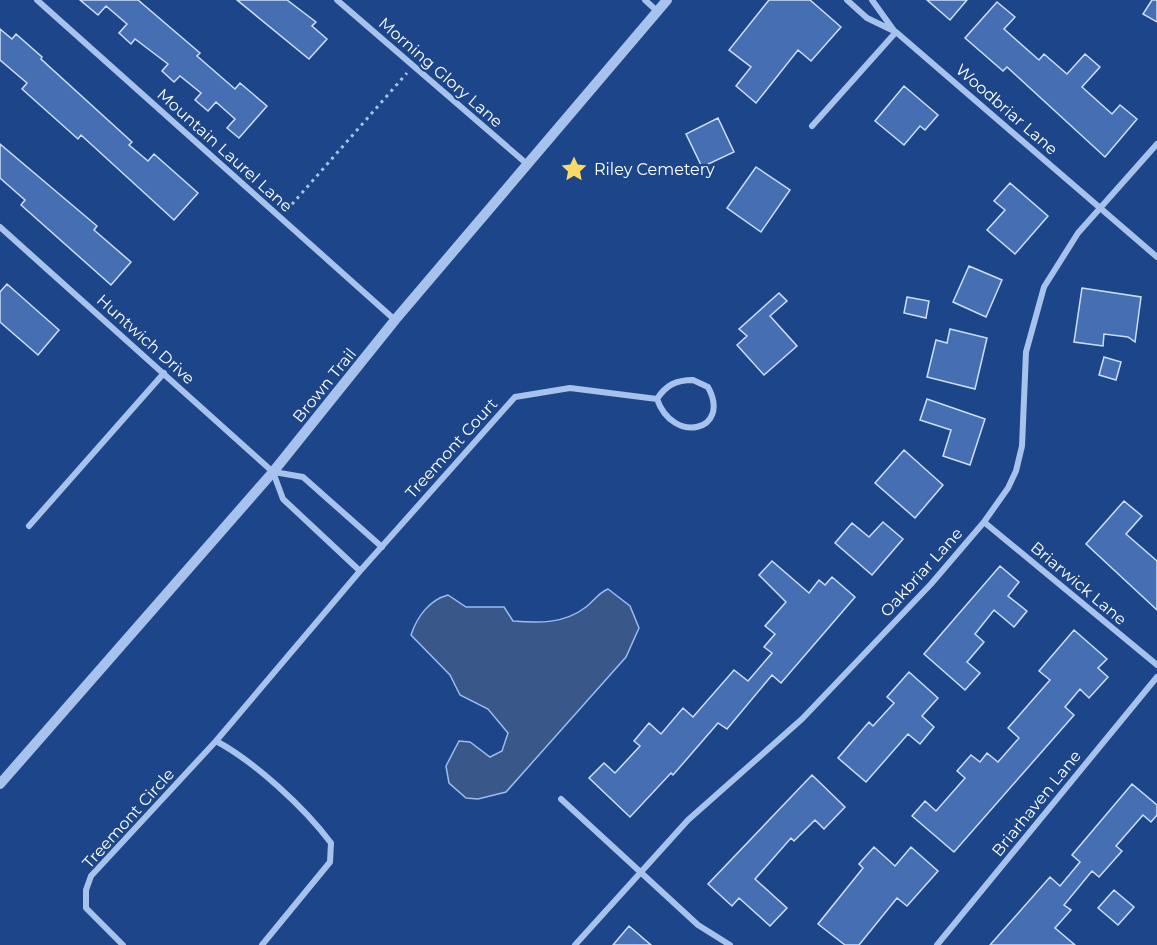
<svg xmlns="http://www.w3.org/2000/svg" width="1157" height="945" font-family="Montserrat,sans-serif">
<style>
.water{fill:#395789;stroke:#9bbcee;stroke-width:1.5}
.building{fill:#456fb2;stroke:#cddef9;stroke-width:1.5}
.lines{fill:none;stroke-linecap:round;stroke-linejoin:round}
.path{stroke:#a7c2ec;stroke-width:3;stroke-dasharray:3 4.5;stroke-linecap:butt}
.minor{stroke:#a7c2ec;stroke-width:6}
.tertiary{stroke:#a7c2ec;stroke-width:10}
.labels{text-anchor:middle;stroke-width:4.5;stroke-linejoin:round;paint-order:stroke}
.street-label{font-size:16px;fill:#fff;stroke:#1d468a}
.poi-label{font-size:16px;fill:#fff;stroke:#1d468a;text-anchor:start}
</style>
<rect width="100%" height="100%" fill="#1d468a"/>
<path class="water" d="M608,589l22,17 9,22 -13,29 -120,135 -28,7 -12,-1 -17,-15 -3,-17 13,-25 11,1 20,15 12,-6 6,-18 -20,-24 -28,-14 -10,-20 -39,-40c6,-18 18,-35 37,-40l18,12h38l9,14c26,2 51,3 73,-14 9,-7 11,-13 22,-18z"/>
<path class="building" d="M80,0h58l62,53 -3,3 38,33 5,-6 27,23 -28,32 -12,-10 8,-9 -19,-17 -8,9 -13,-11 6,-7 -21,-17 -6,6 -12,-11 6,-7 -33,-25 -4,5 -12,-11 8,-9 -21,-18 -8,9z
M237,0h50l29,22 -4,4 15,13 -18,20z
M769,0h41l31,27 -30,34 -13,-11 -42,53 -20,-17 15,-19 -22,-17z
M927,0h40l-17,20z
M1152,0h5v22l-14,-8z
M997,2l18,15 -11,12 35,31 5,-6 23,20 18,-20 15,13 -18,20 30,27 8,-9 17,14 -32,38 -98,-90 -4,4 -38,-33z
M0,29l12,10 4,-5 26,23 -1,2 91,83 -3,3 19,16 6,-7 44,39 -24,27 -93,-85 -3,4 -56,-50 5,-6 -27,-23z
M904,86l34,29 -13,15 -5,-4 -16,19 -29,-24z
M718,118l16,34 -32,15 -16,-33z
M0,144l97,82 -3,4 37,32 -20,23 -90,-80 4,-5 -25,-22z
M756,167l34,23 -29,42 -34,-24z
M1010,183l38,33 -33,38 -28,-24 18,-20 -11,-9z
M969,266l33,14 -16,37 -33,-15z
M7,284l52,46 -21,25 -38,-33v-30z
M1082,288l59,9 -6,45 -7,-5 -24,-3 -1,12 -29,-4z
M779,293l8,8 -17,15 27,30 -33,29 -27,-30 10,-9 -8,-7z
M907,297l22,4 -3,17 -22,-5z
M950,329l37,9 -12,51 -48,-12 9,-37 11,3z
M1104,357l17,5 -5,18 -17,-5z
M927,399l58,20 -15,46 -27,-9 8,-26 -31,-10z
M904,450l39,35 -28,33 -40,-35z
M1124,501l18,15 -16,18 31,27v49l-71,-66z
M883,522l20,17 -31,36 -37,-32 17,-20 17,14z
M772,561l37,32 10,-13 6,5 7,-8 23,20 -74,86 -9,-8 -45,54 -9,-6 -45,52 -2,-2 -41,44 -41,-39 15,-15 11,10 25,-27 -6,-5 15,-18 12,11 22,-26 10,9 41,-47 14,11 24,-28 -8,-6 11,-13 -10,-8 21,-24 -27,-27z
M1000,566l19,16 -11,14 19,15 -13,16 -20,-17 -19,24 9,8 -17,20 13,11 -15,17 -41,-36z
M1074,630l33,29 -9,9 10,9 -19,21 -9,-9 -15,18 9,8 -120,137 -42,-36 13,-15 11,10 29,-33 -8,-7 14,-16 9,7 7,-9 11,9 21,-24 -11,-10 42,-48 -11,-9z
M909,672l29,26 -16,18 12,11 -14,17 -12,-10 -42,48 -28,-24 31,-36 4,4 21,-23 -7,-6z
M812,775l33,32 -21,22 -9,-9 -21,21 -3,-3 -36,41 32,29 -17,18 -31,-28 -7,8 -24,-22z
M1132,784l25,21v10l-6,7 -8,-7 -27,31 6,5 -23,26 -7,-6 -28,34 7,5 -16,18 20,17h-85l60,-68 10,9 20,-24 -8,-7z
M874,847l21,19 16,-19 27,24 -31,35 -10,-8 -38,47h-14l-27,-21 45,-56 -4,-4z
M1114,890l20,17 -16,18 -20,-17z
M629,926l22,19h-38z"/>
<g class="lines">
<path class="path" d="M287,210l120,-137"/>
<path class="minor" d="M37,0l358,320
M337,0l190,164
M645,0l12,11
M847,0l20,18 29,14 261,225
M872,0l23,32
M812,126l84,-94
M0,227l273,245 10,27 77,72
M693,380l15,7c24,44 -35,58 -51,12 9,-14 19,-19 36,-19z
M274,472l29,5 79,70
M984,522l173,143
M29,526l135,-153
M216,741l144,-170 155,-174 55,-9 87,11
M561,799l137,126 32,20
M123,945l-37,-37v-18l5,-14 125,-135c39,21 89,67 115,102l-1,19 -68,83
M575,945l113,-125 114,-101 129,-135 53,-62 24,-34 8,-17 6,-25 4,-94 18,-65 34,-54 79,-89
M937,945l220,-268"/>
<path class="tertiary" d="M0,784l273,-312 122,-152 272,-320"/>
</g>
<defs>
<g id="sight-bare" transform="scale(2.07)"><path d="M0-6L1.8-2.2L6-1.7L2.9 1.2L3.7 5.4L0 3.3L-3.7 5.4L-2.9 1.2L-6-1.7L-1.8-2.2Z" fill="#fcda65" stroke="#1d468a" stroke-width="2.5" paint-order="stroke"/></g>
</defs>
<g fill-rule="evenodd">
<use href="#sight-bare" x="574" y="169"/>
</g>
<g class="labels">
<g class="street-label">
<text transform="translate(441 72) rotate(41)" y="6">Morning Glory Lane</text>
<text transform="translate(1007 109) rotate(41)" y="6">Woodbriar Lane</text>
<text transform="translate(225 150) rotate(42)" y="6">Mountain Laurel Lane</text>
<text transform="translate(146 339) rotate(42)" y="6">Huntwich Drive</text>
<text transform="translate(324 385) rotate(-51)" y="6">Brown Trail</text>
<text transform="translate(451 448) rotate(-48)" y="6">Treemont Court</text>
<text transform="translate(921 572) rotate(-48)" y="6">Oakbriar Lane</text>
<text transform="translate(1079 583) rotate(40)" y="6">Briarwick Lane</text>
<text transform="translate(1036 803) rotate(-51)" y="6">Briarhaven Lane</text>
<text transform="translate(128 818) rotate(-48)" y="6">Treemont Circle</text>
</g>
<g class="poi-label">
<text x="594" y="175">Riley Cemetery</text>
</g>
</g>
</svg>
